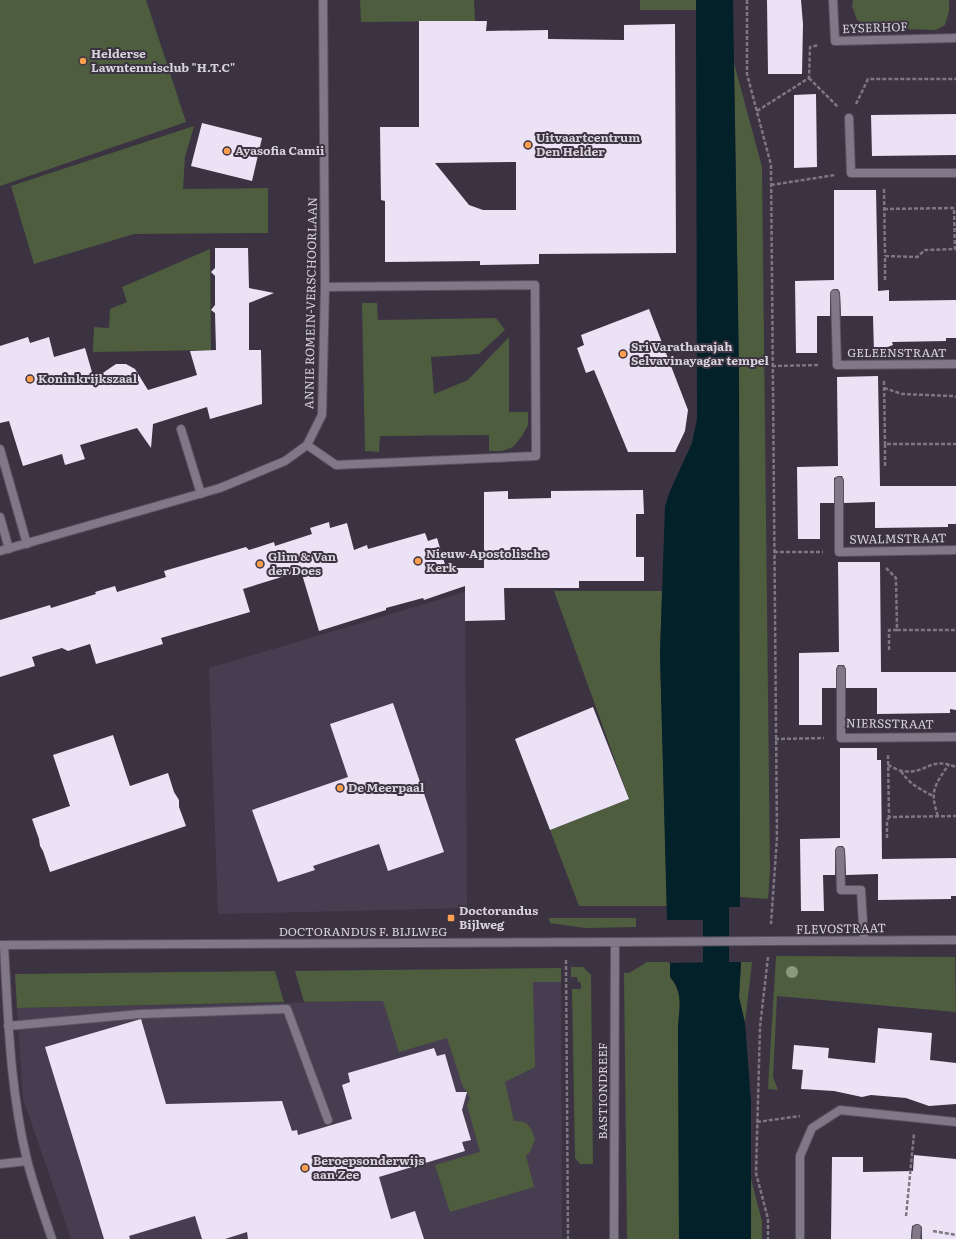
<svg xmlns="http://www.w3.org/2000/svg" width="956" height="1239" font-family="Literata,serif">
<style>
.built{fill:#473d51}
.green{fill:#4e5d3e}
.water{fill:#032128}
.pier{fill:#3b3342}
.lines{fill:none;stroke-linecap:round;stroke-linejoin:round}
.canal{stroke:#032128;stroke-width:26}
.building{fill:#ece2f5;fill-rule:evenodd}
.service-casing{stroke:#58525e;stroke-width:10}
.minor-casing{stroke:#58525e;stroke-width:10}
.path{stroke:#7d7683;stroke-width:2.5;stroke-dasharray:4 2;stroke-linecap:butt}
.service{stroke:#807788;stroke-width:8}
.minor{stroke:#807788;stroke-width:8}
.tree{fill:#8b997c}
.poi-dot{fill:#fb9e50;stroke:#3b3342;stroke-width:1.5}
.labels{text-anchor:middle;stroke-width:4;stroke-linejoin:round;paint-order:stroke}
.street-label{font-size:12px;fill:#d7d2db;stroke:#3b3342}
.poi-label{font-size:12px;font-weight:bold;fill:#d7d2db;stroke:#3b3342;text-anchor:start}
</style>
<rect width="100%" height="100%" fill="#3b3342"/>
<path class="built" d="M465,592l2,316 -249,6 -9,-246z
M533,982h28l1,257h-491l-48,-141 -6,-90 365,-7z"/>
<path class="green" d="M0,0h146l40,122 -186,64z
M360,0h114l1,21 -114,1z
M640,0h56v10h-56z
M853,0h96v11l-4,14 -9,5 -66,-2 -13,-8 -5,-14z
M734,63l28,104 8,705 -2,27 -28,-2 -1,-523z
M194,126l-9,31 -2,32 85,-1v45l-134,1 -100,30 -23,-78z
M210,249l1,101 -118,2 1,-25 15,1 1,-19 17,-7 -5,-15z
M362,303h15l1,17 118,-2 9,12 -26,24 -48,3 3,37 34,-14 41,-43v75h19v13l-6,11 -9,11 -11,4h-13v-16l-109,1 -1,16 -14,-1z
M554,591h108l-2,63 7,252h-88l-29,-76 79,-31z
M549,918h87v9l-51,1 -35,-5z
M776,956l179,1 1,55 -179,-16 -4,81 5,13 -10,-1z
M647,962h23v15c14,16 9,31 8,51l1,211h-52l-3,-266h5z
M741,962h11l-7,61 -6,-26z
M571,967h12l8,8 2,189h-13l-5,-6 -3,-169h9v-6l-3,-1 -1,-5h-6z
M561,968v14h-28l2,85 -30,15 9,39c14,-1 17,6 21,18l-5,13 -4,4 8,31 -84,25 -15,-47 45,-13 -13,-47 3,-6 -3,-7 -4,-5 -16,-49 -48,14 -16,-51 -79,1 -9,-31z
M275,971l9,31 -267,6 -2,-34z
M751,1179l11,42v18h-11z"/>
<path class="water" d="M696,0h37l6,374 1,533h-18v13h-55l-7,-266 5,-148 5,-15 22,-48 5,-24z
M670,962h71l-2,35 6,26 6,79v137h-72l-1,-211c1,-20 6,-35 -8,-51z"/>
<path class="pier" d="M666,920h58l-2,2h-55z
M670,960h57v2l-59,1z"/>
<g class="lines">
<path class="canal" d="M716,886v112"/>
</g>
<path class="building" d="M767,0h34l2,24 -1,50h-34z
M419,21h68l-1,10 62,-1v9l76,1v-15l51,-1 1,229 -137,1v10l-59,1v-4l-95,1v-61l-4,-1 -1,-73h39zM516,162v48h-33l-14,-5 -34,-42z
M816,94l1,73 -23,1v-73z
M956,114v41l-84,1 -1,-41z
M202,123l60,15 -10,43 -61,-15z
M834,190h42l2,101 11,-1v11l67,-1v38h-10v3l-54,1 1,3 -19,7 -1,-36h-32l-1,-23 -2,-4h-4l-2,1 -2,4v22h-13v37h-21l-1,-72 39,-1z
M215,248h33l1,40 25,5 -25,10v47h12l1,54 -52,15 -3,-12 -54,17 -2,24 -14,-20 -57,17 5,14 -20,6 -3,-11 -39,12 -14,-45 -9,2v-77l28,-9 2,6 19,-6 5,20 31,-9 9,31 22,-15h10l9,5 13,21 49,-15 -7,-24 26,-1 -1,-37 -4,-3 4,-5v-29l-4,-4 4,-4z
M649,309l39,101 -3,21 -10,21h-47l-34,-82 -8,3 -9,-25 7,-3 -3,-10z
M878,376l2,110h76v38h-8v3l-73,1v-26l-31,1v-22l-2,-5h-3l-5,2v25h-14v36h-22l-1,-72 41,-1 -1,-89z
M643,490l1,24h-8v43h8v24h-65v7h-75l1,32 -40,1v-35l-41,14 -1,-2 -37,10v2l-67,21 -18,-60 -58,18 7,23 -89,26 2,6 -67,20 -6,-20 -22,7 -6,-3 -30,9 3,9 -35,11v-57l50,-15 1,3 45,-14 -1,-2 20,-6 2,6 49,-15 -2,-6 82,-24 3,3 25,-8 1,4 37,-12 -2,-6 19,-6 1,6 17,-5 7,27 13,-5 1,4 57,-16 3,8 9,-3 9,30h38v-76l24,-1v8l43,-1v-7z
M838,562h42l1,110h75v38l-6,-1v4l-73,1v-26h-31v-18l-2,-5h-6l-2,5v18h-14v37h-23v-72l40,-1z
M393,703l51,149 -56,19 -9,-27 -66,22 2,4 -37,12 -26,-72 96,-33 -18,-53z
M593,707l36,92 -79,31 -35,-91z
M113,735l17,51 38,-13 6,19 5,8v7l7,19 -136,46 -7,-21 -3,-5 -1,-7 -7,-20 38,-13 -17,-51z
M840,748h37v12h4l1,99 74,-1v38h-5v3l-73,1v-26l-32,1 -1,-25 -2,-4h-4l-2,1 -2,4v24h-12l1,36h-23l-1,-72 40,-1z
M141,1019l25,85 116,-3 10,30 5,-1 1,5 54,-16 -10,-34 8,-3 -2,-9 86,-25 3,8 8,-2 11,38h11l-5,18 9,30 -9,2 3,9 -86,26 12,42 24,-8 9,28h-176l-1,-7 -22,7h-23l-7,-23 -66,20 1,3h-26l-59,-192z
M878,1028l54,5 -2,27 26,3v41l-27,2 -23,-8 -35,-3 -9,2 -28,-6 -33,-2 2,-19 -11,-1 2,-24 35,3 -1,10 47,5z
M914,1155l42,4v80h-34v-12l-5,-3 -5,2 -1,13h-80l1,-82h31v15l50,-1z"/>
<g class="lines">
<g class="service-casing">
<path id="service" d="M181,429l20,65
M307,445l29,20 200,-9 -1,-171 -210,2
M0,449l27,95
M0,517l9,32
M840,851l1,39h20l3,50
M622,942l147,-1
M4,945c4,72 6,145 23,215 7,27 16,53 25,79
M8,1026l132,-12 147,-5 41,111
M0,1164l27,-3
M916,1239l1,-10"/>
</g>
<g class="minor-casing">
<path id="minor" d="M833,0l2,41 121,-3
M849,118l2,55h105
M835,294l2,71 119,-1
M839,481v71l117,-2
M0,551l220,-63 65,-27 22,-16 15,-30 3,-128 -2,-287
M841,670v68l115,-1
M769,941l187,-1
M0,945l622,-3
M614,1239l1,-297
M800,1239v-83l12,-28 28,-18 116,12"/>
</g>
<path class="path" d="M747,0v74l24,91 6,672 -6,87
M809,78l29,29
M856,104l12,-25h88
M757,111l52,-33 1,-31 9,-2
M771,185l64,-10
M884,189l1,67
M884,209l70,-1 1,41
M885,280v-24l32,1 8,-7 31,-1
M772,366l48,-1
M884,381l1,63
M884,388l18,6 50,2 4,1
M885,466v-22h71
M774,552h49
M886,568l10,10 1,52h59
M889,650v-20h8
M775,739l49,-1
M888,755l1,62 67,-1
M888,765c5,2 10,6 15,6 22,4 27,-15 53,-4
M901,771c8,13 19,18 32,25
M938,816c-9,-25 -3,-31 11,-52
M887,838v-17l2,-4
M768,957l-8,70 -4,146 12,46v20
M566,960l2,279
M757,1122l43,-6
M906,1216l8,-82
M933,1231l23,4"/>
<use href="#service" class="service"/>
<use href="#minor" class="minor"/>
</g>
<circle class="tree" cx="792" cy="972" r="6"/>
<g class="poi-dot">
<circle cx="83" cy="61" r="4"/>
<circle cx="528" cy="145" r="4"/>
<circle cx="227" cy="151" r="4"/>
<circle cx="623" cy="354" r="4"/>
<circle cx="30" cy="379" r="4"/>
<circle cx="418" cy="561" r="4"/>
<circle cx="260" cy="564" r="4"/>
<circle cx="340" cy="788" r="4"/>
<rect x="447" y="914" width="8" height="8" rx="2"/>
<circle cx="305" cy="1168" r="4"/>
</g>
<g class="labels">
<g class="street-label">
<text transform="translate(875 28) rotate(-2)" y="4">EYSERHOF</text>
<text transform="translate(311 303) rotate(-89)" y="4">ANNIE ROMEIN-VERSCHOORLAAN</text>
<text x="897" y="357">GELEENSTRAAT</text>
<text transform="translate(898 539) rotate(-1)" y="4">SWALMSTRAAT</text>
<text transform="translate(890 724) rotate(1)" y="4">NIERSSTRAAT</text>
<text transform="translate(841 929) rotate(-1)" y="4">FLEVOSTRAAT</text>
<text x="363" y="936">DOCTORANDUS F. BIJLWEG</text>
<text transform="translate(603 1091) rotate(-90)" y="4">BASTIONDREEF</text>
</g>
<g class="poi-label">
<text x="91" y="58">Helderse<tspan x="91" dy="14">Lawntennisclub "H.T.C"</tspan></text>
<text x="536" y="142">Uitvaartcentrum<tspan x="536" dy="14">Den Helder</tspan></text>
<text x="235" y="155">Ayasofia Camii</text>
<text x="631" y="351">Sri Varatharajah<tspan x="631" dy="14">Selvavinayagar tempel</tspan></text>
<text x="38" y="383">Koninkrijkszaal</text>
<text x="426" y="558">Nieuw-Apostolische<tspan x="426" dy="14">Kerk</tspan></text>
<text x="268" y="561">Glim &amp; Van<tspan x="268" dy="14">der Does</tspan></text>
<text x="348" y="792">De Meerpaal</text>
<text x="459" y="915">Doctorandus<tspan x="459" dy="14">Bijlweg</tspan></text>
<text x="313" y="1165">Beroepsonderwijs<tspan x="313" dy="14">aan Zee</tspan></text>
</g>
</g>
</svg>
